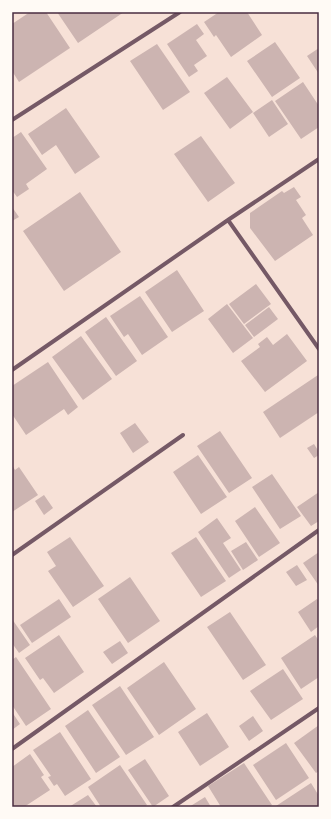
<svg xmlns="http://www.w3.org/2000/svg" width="331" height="819" font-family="Signika,sans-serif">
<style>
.building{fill:#ccb4b1}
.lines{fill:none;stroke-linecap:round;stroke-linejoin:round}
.minor{stroke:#755966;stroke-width:4}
.neatline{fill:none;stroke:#4a2c40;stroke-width:1.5}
</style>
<rect width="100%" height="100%" fill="#f7e1d7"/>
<path class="building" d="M30,12h16l24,36 -51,34 -7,-11v-47z
M57,12h67l-46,31z
M219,12h28l15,23 -31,22 -15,-22 -2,2 -10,-15z
M197,24l7,10 -8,6 11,16 -13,9 4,6 -9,6 -22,-33z
M275,42l25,36 -28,19 -25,-36z
M157,44l33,48 -27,18 -33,-49z
M319,48v26l-12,-18z
M227,77l26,35 -23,17 -26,-36z
M303,82l16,24v21l-18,12 -26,-38z
M272,100l16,24 -19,13 -16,-24z
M66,108l34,49 -25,17 -19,-29 -14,10 -14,-21z
M21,132l26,37 -21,15 3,5 -12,8 -5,-7v-52z
M201,136l34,47 -27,19 -34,-48z
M294,187l7,10 -5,3 10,15 -4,3 11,17 -38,26 -25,-33v-15l32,-22 2,2z
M80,192l41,60 -57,39 -41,-60z
M12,207l7,10 -7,4z
M177,270l27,41 -32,21 -27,-40z
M256,284l15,20 -27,20 -15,-20z
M140,296l28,41 -26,18 -14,-21 -4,3 -14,-21z
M227,304l26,34 -20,15 -25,-34z
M269,307l9,12 -24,18 -9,-12z
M106,317l31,44 -21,15 -31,-44z
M287,334l20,27 -42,31 -24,-31 19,-14 -2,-3 9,-7 6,8z
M81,336l31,43 -29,21 -31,-43z
M48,362l30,45 -10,8 -4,-6 -38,26 -14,-21v-28z
M318,375l1,1v36l-39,26 -17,-26z
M135,423l14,19 -16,11 -13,-20z
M220,431l32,47 -23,15 -32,-47z
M314,444l5,8v3l-5,3 -7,-10z
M198,455l29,42 -26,17 -28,-42z
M12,465l3,5 4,-3 19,28 -26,17z
M272,474l29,42 -21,13 -28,-42z
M319,492v29l-8,5 -14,-19z
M44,495l9,13 -9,7 -9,-14z
M255,507l25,36 -21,14 -24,-36z
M217,518l14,20 -8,5 18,27 -12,8 -31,-46z
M70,537l34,49 -31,21 -25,-36 8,-5 -9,-14z
M196,537l30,44 -25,16 -30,-44z
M246,542l12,18 -15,10 -12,-19z
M319,552v34l-16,-23z
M297,565l10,15 -11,6 -10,-14z
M130,577l30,44 -32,22 -30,-44z
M59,599l12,18 -39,26 -12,-18z
M317,599l2,2v25l-8,6 -13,-20z
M230,612l36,53 -23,15 -36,-53z
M12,619l18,26 -11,8 -7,-10z
M59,635l25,37 -30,21 -11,-15 -3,2 -15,-22z
M315,635l4,6v36l-18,12 -20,-31z
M120,641l8,12 -16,11 -9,-12z
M16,657l35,52 -25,17 -14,-21v-45z
M164,662l32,47 -37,26 -32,-47z
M283,669l20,30 -32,21 -21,-29z
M120,686l34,51 -28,18 -34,-50z
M88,710l32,47 -24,16 -31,-47z
M12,712l8,12 -8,6z
M207,713l22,34 -29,19 -22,-34z
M253,716l10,15 -14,10 -10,-15z
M319,725v46l-3,2 -22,-30z
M60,732l31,47 -26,17 -8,-12 -3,2 -6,-9 3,-1 -18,-26z
M286,743l23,35 -33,22 -23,-35z
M30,754l14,21 -3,2 9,13 -26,17h-10l-2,-3v-37z
M145,759l24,37 -16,11 -25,-37z
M244,763l28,42 -3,2h-48l-13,-21z
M120,765l27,40 -3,2h-43l-13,-20z
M311,783l8,13v11h-43v-1z
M88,795l9,12h-28z
M205,797l6,10h-22z"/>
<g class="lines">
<path class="minor" d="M12,120l168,-108
M228,220l91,129
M12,370l216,-150 91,-61
M12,555l171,-120
M12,749l307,-219
M173,807l146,-99"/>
</g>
<rect width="331" height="819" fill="none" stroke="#fffaf5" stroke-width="26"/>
<rect x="13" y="13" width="305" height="793" class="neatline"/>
</svg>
